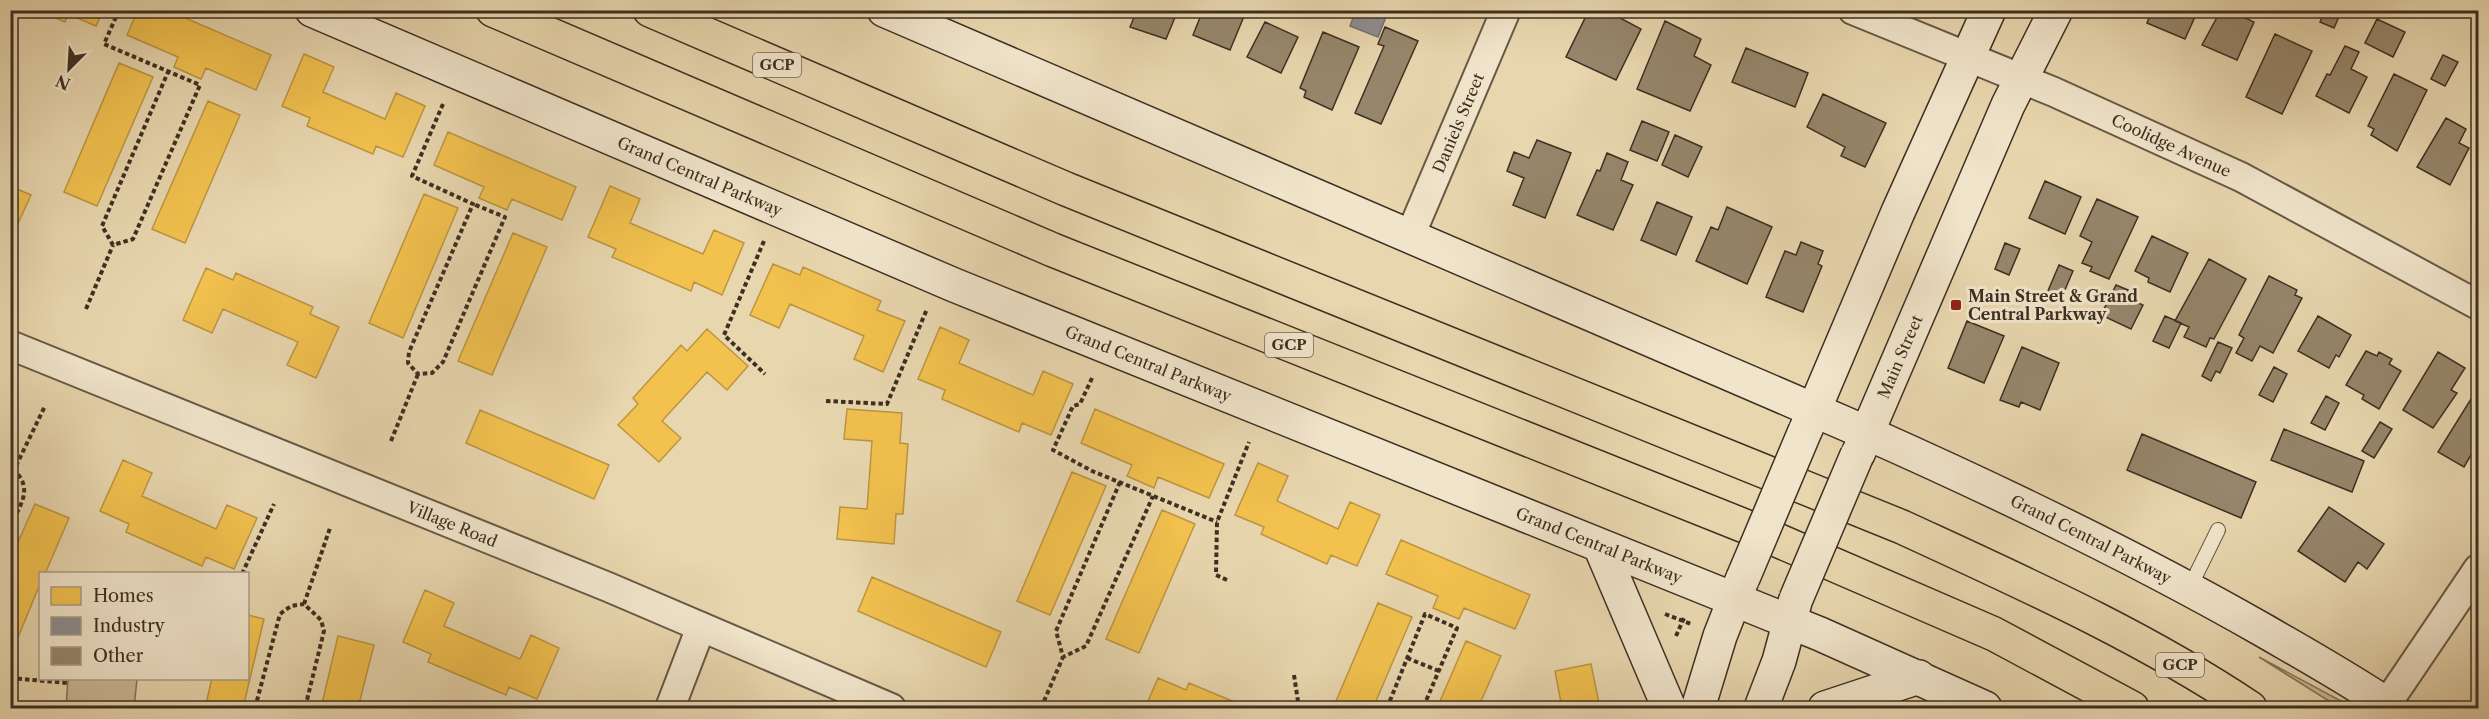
<svg xmlns="http://www.w3.org/2000/svg" width="2489" height="719" font-family="'Libre Caslon Text',serif">
<style>
.green{fill:#cbba96;stroke:#84745c;stroke-width:1.5}
.homes{fill:#f2c14e;stroke:#bc9541;stroke-width:1.5}
.industry{fill:#8d8d92;stroke:#757170;stroke-width:1.5}
.building{fill:#96866b;stroke:#3d2f22;stroke-width:1.5}
.lines{fill:none;stroke-linecap:round;stroke-linejoin:round}
.lane-casing{stroke:#685945;stroke-width:16}
.street-casing{stroke:#685945;stroke-width:32}
.secondary-casing{stroke:#3d2f22;stroke-width:36}
.highway-casing{stroke:#3d2f22;stroke-width:36}
.path{stroke:#3d2f22;stroke-width:4;stroke-dasharray:4.5 3;stroke-linecap:butt}
.lane{stroke:#f0e4ca;stroke-width:14}
.street{stroke:#f0e4ca;stroke-width:28}
.secondary{stroke:#f0e4ca;stroke-width:33}
.highway{stroke:#e8d6ae;stroke-width:33}
.secondary-bridge-casing{stroke:#3d2f22;stroke-width:36;stroke-linecap:butt}
.secondary-bridge{stroke:#f0e4ca;stroke-width:33}
.poi-dot{fill:#8f2418;stroke:#f0e4ca;stroke-width:2}
.labels{text-anchor:middle;stroke-width:6;stroke-linejoin:round;paint-order:stroke}
.shield{fill:#f0e4ca;stroke:#736554;stroke-width:1.5}
.shield-label{font-size:15px;font-weight:bold;fill:#3d2f22}
.street-label{font-size:16px;fill:#3d2f22;stroke:#f0e4ca}
.poi-label{font-size:16px;font-weight:bold;fill:#3d2f22;stroke:#f0e4ca;text-anchor:start}
</style>
<rect width="100%" height="100%" fill="#e8d6ae"/>
<filter id="stains"><feTurbulence type="fractalNoise" baseFrequency=".00333" numOctaves="4"/><feColorMatrix values="0 0 0 0 .2 0 0 0 0 .09 0 0 0 0 .02 0 0 0 .5 -.17"/></filter>
<radialGradient id="worn" r=".72"><stop offset=".6" stop-color="#630" stop-opacity="0"/><stop offset="1" stop-color="#630" stop-opacity=".3"/></radialGradient>
<path class="green" d="M2259,657l95,51h-14z
M68,679h69l-3,29h-68z"/>
<path class="homes" d="M38,10h65l-7,16 -28,-12 -3,8z
M138,10h29l104,45 -15,35 -50,-22 -5,11 -27,-12 4,-10 -51,-22z
M304,54l30,13 -11,25 62,27 11,-26 29,13 -22,51 -27,-11 -3,8 -66,-28 3,-8 -28,-12z
M119,63l34,14 -56,129 -33,-14z
M208,101l32,14 -55,128 -33,-14z
M448,132l128,55 -14,33 -50,-21 -5,11 -28,-12 5,-11 -50,-22z
M10,186l21,9 -21,46z
M610,186l30,13 -10,24 73,31 11,-24 30,13 -22,52 -28,-13 -3,9 -79,-34 4,-8 -28,-12z
M424,194l34,14 -55,130 -34,-15z
M513,233l34,14 -55,128 -34,-14z
M773,264l27,11 3,-8 78,34 -4,9 28,11 -22,51 -29,-13 10,-23 -74,-32 -11,24 -29,-13z
M206,268l27,12 3,-7 77,34 -3,7 29,13 -23,51 -29,-13 11,-23 -75,-33 -11,24 -29,-13z
M940,327l29,13 -10,23 74,32 10,-24 30,13 -22,51 -29,-12 -3,9 -77,-33 3,-9 -27,-11z
M707,329l41,37 -21,24 -20,-18 -45,49 19,17 -22,24 -41,-37 20,-21 -5,-6 48,-53 6,6z
M847,409l55,4 -2,30 8,1 -5,70h-7l-2,30 -57,-5 3,-32 27,2 5,-68 -28,-2z
M1095,409l129,55 -15,34 -51,-21 -4,11 -27,-12 5,-11 -51,-22z
M480,410l129,55 -15,34 -128,-56z
M123,460l29,13 -10,23 74,33 11,-24 30,13 -23,51 -28,-12 -4,9 -76,-34 3,-8 -29,-13z
M1258,463l30,13 -11,25 61,28 12,-27 30,13 -23,51 -26,-11 -4,9 -66,-30 3,-7 -29,-12z
M1072,472l34,14 -56,129 -33,-14z
M35,504l34,14 -24,56h-5v10l-26,63 -4,-2v-85z
M1162,510l33,14 -56,129 -33,-14z
M1401,540l129,55 -15,34 -51,-21 -5,11 -26,-11 5,-12 -52,-22z
M872,577l129,55 -15,35 -128,-56z
M425,590l29,13 -10,23 76,33 11,-24 28,13 -22,51 -28,-12 -3,8 -78,-33 3,-8 -28,-12z
M1378,603l34,14 -39,91h-40z
M248,615l16,4 -21,89h-38l7,-30h36z
M338,636l36,9 -16,63h-37z
M1466,641l35,15 -23,52h-41z
M1591,664l9,44h-38l-7,-37z
M1158,678l28,12 3,-7 60,25h-104z
M10,682h4l-1,26h-3z"/>
<path class="industry" d="M1356,10l32,2 -10,25 -28,-11z"/>
<path class="building" d="M1137,10h41l-12,29 -36,-12z
M1203,10h33l9,4 -15,36 -37,-15z
M1589,10h35l-4,8 21,11 -25,51 -50,-23z
M2152,10h46l-13,29 -38,-16z
M2221,10h7l26,12 -17,38 -35,-15z
M2325,10h17l-8,18 -14,-6z
M2377,19l28,13 -12,25 -28,-14z
M1665,21l36,18 -7,17 17,9 -21,46 -53,-22z
M1265,22l33,15 -17,36 -34,-16z
M1385,27l33,14 -37,83 -26,-11 29,-67 -6,-2z
M1323,32l36,15 -27,63 -28,-13 2,-6 -6,-3z
M2275,34l37,17 -30,63 -36,-17z
M2345,46l14,6 -8,17 16,8 -18,36 -33,-17 11,-22 3,1z
M1746,48l62,25 -13,34 -63,-25z
M2443,55l15,7 -13,24 -14,-7z
M2394,74l33,16 -30,61 -26,-16 3,-6 -6,-3z
M1823,94l63,29 -21,44 -24,-11 4,-9 -38,-20z
M2446,118l20,11 -7,14 10,5 -19,37 -33,-18z
M1642,121l27,11 -12,29 -27,-11z
M1675,135l27,12 -14,30 -26,-12z
M1537,140l34,13 -26,65 -32,-13 11,-27 -17,-7 7,-19 15,6z
M1607,153l21,9 -7,18 12,5 -20,45 -36,-15 20,-45 3,1z
M2045,181l36,16 -16,37 -36,-16z
M2097,199l41,18 -29,62 -19,-8 2,-4 -10,-4 10,-21 -12,-6z
M1657,202l35,15 -16,38 -35,-15z
M1727,207l45,20 -25,57 -51,-23 15,-34 7,3z
M2152,236l36,17 -18,39 -22,-10 1,-4 -14,-7z
M1801,242l22,9 -5,13 4,2 -19,46 -37,-15 19,-46 11,4z
M2005,243l15,6 -11,26 -14,-6z
M2209,259l37,20 -32,60 -4,-1 -4,9 -22,-10 5,-10 -14,-6z
M2059,265l14,6 -12,28 -14,-6z
M2269,276l28,14 -2,5 7,3 -29,55 -13,-7 -8,15 -16,-8 8,-15 -5,-3z
M2116,285l12,5 -2,7 17,8 -12,24 -30,-14z
M2165,316l16,7 -12,25 -16,-7z
M2318,316l33,19 -12,22 -3,-2 -7,13 -31,-17z
M1967,321l37,15 -20,47 -36,-15z
M2218,342l14,6 -12,25 -4,-2 -5,10 -9,-5z
M2022,347l37,16 -19,47 -19,-8 -2,5 -19,-7z
M2366,351l11,5 2,-4 13,7 -3,5 12,7 -22,38 -17,-10 2,-4 -18,-10z
M2438,352l27,16 -14,22 6,3 -24,35 -30,-18z
M2274,367l13,7 -14,28 -14,-7z
M2476,391l2,2v50l-14,24 -26,-15z
M2326,396l13,7 -14,27 -14,-7z
M2380,422l12,7 -18,29 -12,-7z
M2284,429l80,32 -12,31 -81,-32z
M2142,434l114,48 -15,36 -114,-48z
M2329,507l55,37 -17,25 -9,-7 -13,20 -47,-31z"/>
<g class="lines">
<g class="lane-casing">
<path id="lane" d="M2189,589l29,-59"/>
</g>
<g class="street-casing">
<g id="street">
<path id="s1" d="M1853,10l201,82 187,85 237,128"/>
<path id="s2" d="M1410,236l96,-226"/>
<path id="s3" d="M10,345l598,242 283,121"/>
<path d="M2386,705l92,-136"/>
<path d="M670,708l31,-81"/>
</g>
</g>
<g class="secondary-casing">
<g id="secondary">
<path id="s4" d="M312,10l642,275 866,349 165,74"/>
<path id="s5" d="M884,10l983,423c135,60 268,124 396,197 43,25 88,50 129,78"/>
<path d="M1806,429l92,-217 91,-202"/>
<path id="s6" d="M1858,454l150,-349 48,-95"/>
<path d="M1600,546l69,162"/>
<path d="M1698,708l22,-72 22,-56"/>
<path d="M1761,708l18,-47 16,-59"/>
<path d="M1825,708l94,-31"/>
</g>
</g>
<g class="highway-casing">
<path id="highway" d="M493,10l560,240 694,277 247,107 138,74
M650,10l416,179 836,338c119,55 239,108 348,181"/>
</g>
<path class="path" d="M119,10l-15,34 96,41 -67,154 -20,6 -11,-19 66,-154
M443,104l-31,72 61,28 -64,148 -1,11 10,11 14,-1 11,-11 62,-145 -32,-13
M764,241l-40,94 41,39
M86,309l27,-64
M1092,378l-12,26 -7,2 -20,44 39,21 125,51
M826,401l61,3 40,-95
M391,441l27,-67
M1120,482l-64,149 7,26 23,-11 67,-150
M10,527c10,-22 24,-38 4,-57l31,-64
M242,574l32,-70
M1227,580l-11,-5 1,-53 32,-80
M304,604l26,-76
M1665,614l26,10
M1676,636l8,-18
M1407,658l32,13
M1294,675l5,33
M10,678l58,5
M255,708l25,-94 11,-8 13,-2 17,16 3,11 -19,77
M1041,708l22,-51
M1387,708l38,-94 32,14 -34,80"/>
<use href="#lane" class="lane"/>
<use href="#street" class="street"/>
<use href="#secondary" class="secondary"/>
<use href="#highway" class="highway"/>
<g class="secondary-bridge-casing">
<path id="secondary-bridge" d="M1743,578l62,-147
M1796,599l61,-144"/>
</g>
<use href="#secondary-bridge" class="secondary-bridge"/>
</g>
<rect class="poi-dot" x="1950" y="299" width="12" height="12" rx="3"/>
<g class="labels">
<g class="shield">
<rect x="753" y="53" width="48" height="24" rx="4.5"/>
<rect x="1265" y="333" width="48" height="24" rx="4.5"/>
<rect x="2156" y="653" width="48" height="24" rx="4.5"/>
</g>
<g class="shield-label">
<text x="777" y="70">GCP</text>
<text x="1289" y="350">GCP</text>
<text x="2180" y="670">GCP</text>
</g>
<g class="street-label">
<text dy="6" stroke="none"><textPath href="#s2" startOffset="123">Daniels Street</textPath></text>
<text dy="6" stroke="none"><textPath href="#s1" startOffset="346">Coolidge Avenue</textPath></text>
<text dy="6" stroke="none"><textPath href="#s4" startOffset="422">Grand Central Parkway</textPath></text>
<text dy="6" stroke="none"><textPath href="#s6" startOffset="106">Main Street</textPath></text>
<text dy="6" stroke="none"><textPath href="#s4" startOffset="908">Grand Central Parkway</textPath></text>
<text dy="6" stroke="none"><textPath href="#s3" startOffset="477">Village Road</textPath></text>
<text dy="6" stroke="none"><textPath href="#s5" startOffset="1318">Grand Central Parkway</textPath></text>
<text dy="6" stroke="none"><textPath href="#s4" startOffset="1394">Grand Central Parkway</textPath></text>
</g>
<g class="poi-label">
<text x="1968" y="302">Main Street &amp; Grand<tspan x="1968" dy="18">Central Parkway</tspan></text>
</g>
</g>
<rect width="2489" height="719" fill="none" stroke="#e8d6ae" stroke-width="36"/>
<rect x="12" y="12" width="2465" height="695" fill="none" stroke="#3d2f22" stroke-width="3"/>
<rect x="18" y="18" width="2453" height="683" fill="none" stroke="#3d2f22" stroke-width="1.5"/>
<rect x="39" y="572" width="210" height="108" fill="#f0e4ca" stroke="#a89c87" stroke-width="1.5"/>
<rect x="51" y="587" width="30" height="18" fill="#f2c14e" stroke="#a89c87" stroke-width="1.5"/>
<text x="93" y="602" font-size="18" fill="#3d2f22">Homes</text>
<rect x="51" y="617" width="30" height="18" fill="#8d8d92" stroke="#a89c87" stroke-width="1.5"/>
<text x="93" y="632" font-size="18" fill="#3d2f22">Industry</text>
<rect x="51" y="647" width="30" height="18" fill="#96866b" stroke="#a89c87" stroke-width="1.5"/>
<text x="93" y="662" font-size="18" fill="#3d2f22">Other</text>
<g transform="translate(69 69) rotate(204)" stroke="#f0e4ca" stroke-width="4.5" paint-order="stroke">
<path d="M0-4.5L10 22L0 15L-10 22Z" fill="#3d2f22"/>
<text y="-9" font-size="16" font-weight="bold" text-anchor="middle" fill="#3d2f22">N</text>
</g>
<rect width="100%" height="100%" filter="url(#stains)"/>
<rect width="100%" height="100%" fill="url(#worn)"/>
</svg>
